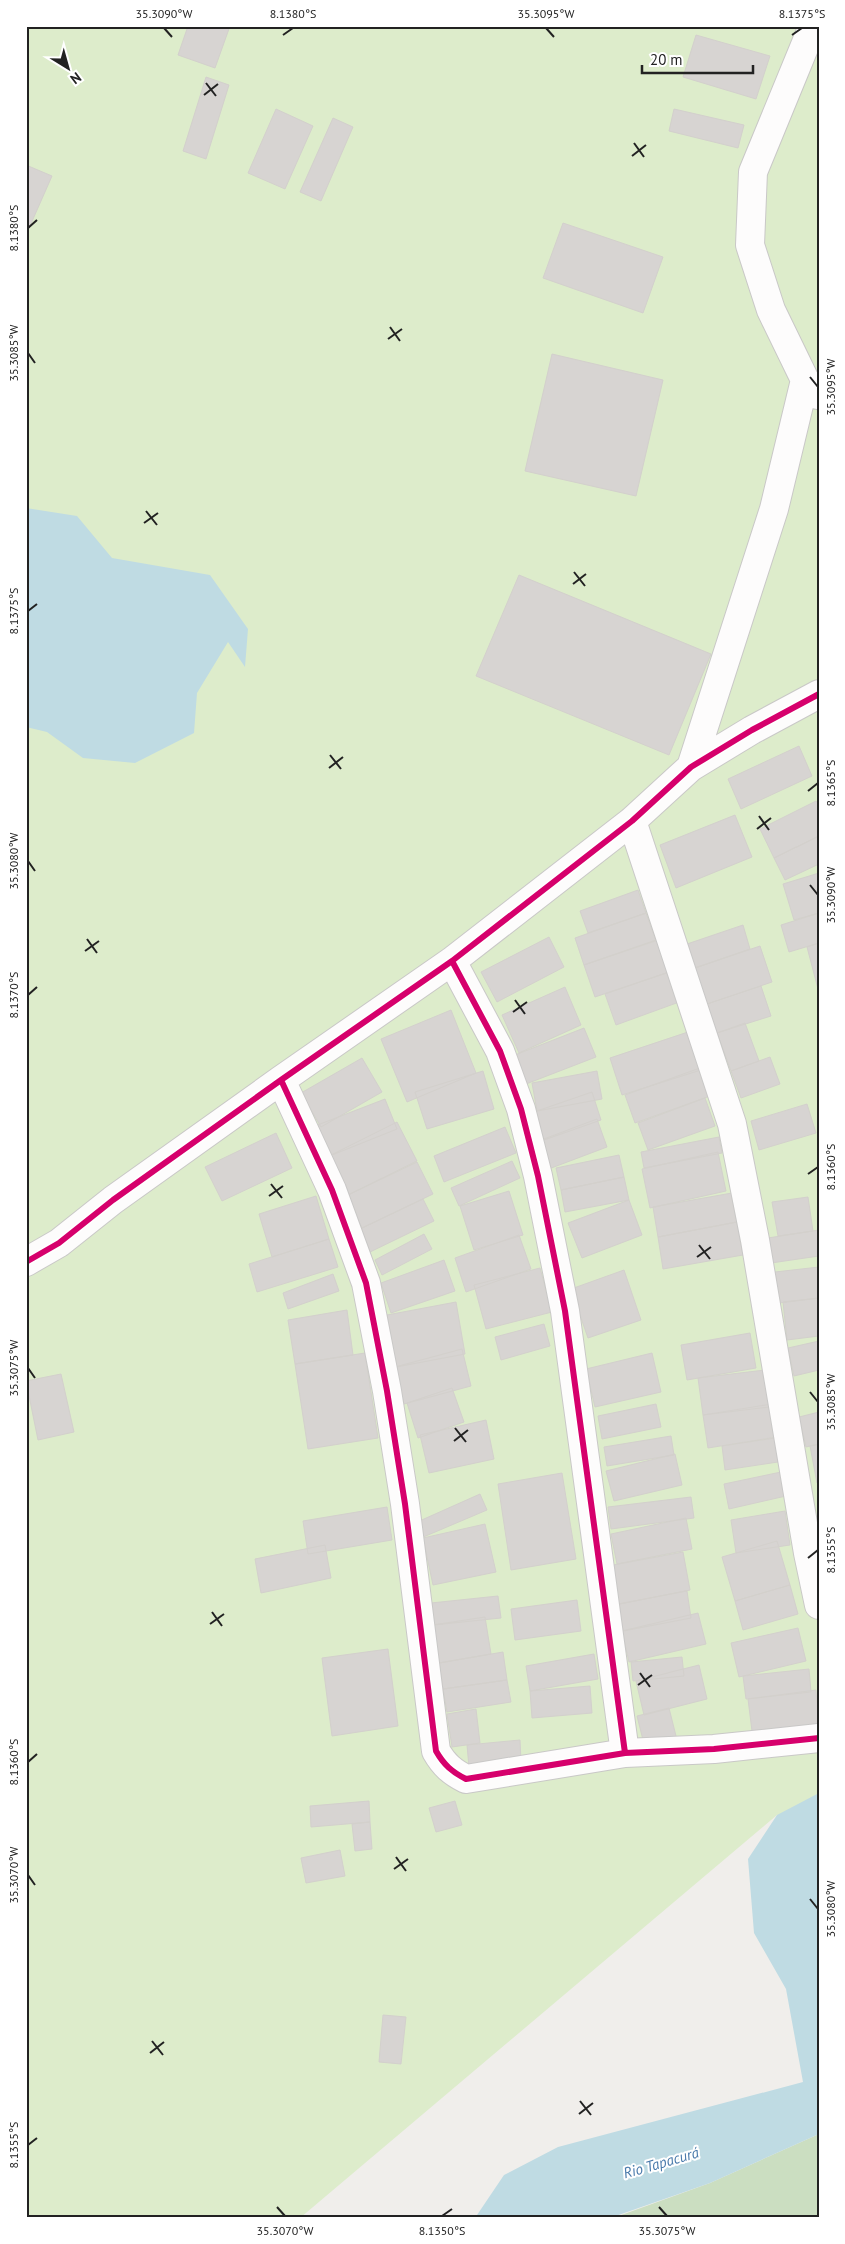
<svg xmlns="http://www.w3.org/2000/svg" width="845" height="2244" font-family="'PT Sans',sans-serif">
<style>
.grass{fill:#ddeccb}
.forest{fill:#cbdec1}
.water{fill:#bfdbe3}
.building{fill:#d7d4d2;stroke:#d3d0cc}
.lines{fill:none;stroke-linecap:round;stroke-linejoin:round}
.street-casing{stroke:#c9c8c7;stroke-width:30}
.street{stroke:#fdfcfc;stroke-width:28}
.cycleway-casing{stroke:#fff;stroke-width:9}
.cycleway{stroke:#d6006c;stroke-width:6}
.ticks{fill:none;stroke:#222;stroke-width:2}
.labels{text-anchor:middle;stroke-width:4;stroke-linejoin:round;paint-order:stroke}
.water-label{font-size:15px;font-style:italic;fill:#4a7aab;stroke:#fff}
.neatline{fill:none;stroke:#222;stroke-width:2}
.ticks-label{font-size:12px;text-anchor:middle;fill:#222}
</style>
<rect width="100%" height="100%" fill="#f0eeeb"/>
<path class="grass" d="M26,26h793v1785l-42,4 -477,403h-274z"/>
<path class="forest" d="M819,2134v84h-206l97,-35z"/>
<path class="water" d="M26,508l51,8 35,42 98,17 38,54 -3,38 -17,-25 -31,51 -3,40 -59,30 -52,-5 -36,-26 -21,-5z
M819,1793v341l-109,49 -100,35h-135l29,-43 54,-28 245,-65 -17,-93 -32,-56 -6,-74 29,-44z"/>
<path class="building" d="M188,26h42l-15,42 -37,-13z
M696,35l74,21 -14,43 -73,-22z
M206,77l23,8 -23,74 -23,-8z
M276,109l37,17 -28,63 -37,-16z
M674,109l70,16 -6,23 -69,-17z
M333,118l20,9 -32,74 -21,-9z
M26,165l26,11 -26,59z
M563,223l100,34 -20,56 -100,-35z
M552,354l111,26 -27,116 -111,-25z
M519,575l192,79 -42,101 -193,-79z
M799,746l13,30 -71,33 -13,-30z
M816,801l3,4v31l-45,22 -14,-29z
M735,815l17,42 -76,31 -16,-43z
M819,836v28l-34,16 -11,-22z
M819,873v40l-25,7 -11,-36z
M638,890l8,23 -58,20 -8,-22z
M646,913l10,27 -72,25 -9,-27z
M819,913v30l-30,9 -8,-27z
M743,925l7,24 -55,19 -8,-24z
M549,937l15,30 -67,35 -16,-30z
M661,939l11,32 -77,26 -11,-32z
M819,943v46h-1l-11,-42z
M760,946l12,36 -65,22 -12,-36z
M672,971l10,30 -66,24 -11,-31z
M761,986l10,30 -54,17 -10,-29z
M565,987l16,38 -62,28 -17,-38z
M451,1010l25,63 -69,29 -26,-63z
M745,1023l14,38 -28,10 -14,-38z
M584,1028l12,29 -70,27 -11,-29z
M691,1031l13,38 -82,26 -12,-37z
M770,1057l10,27 -39,14 -10,-27z
M362,1058l20,34 -61,35 -20,-34z
M700,1068l10,28 -75,27 -10,-28z
M483,1071l11,38 -67,20 -12,-37z
M597,1071l5,28 -65,12 -5,-28z
M592,1092l9,28 -57,20 -10,-28z
M705,1098l10,28 -67,24 -10,-27z
M385,1099l12,30 -70,28 -12,-31z
M807,1104l9,29 -57,17 -8,-29z
M597,1119l10,28 -61,23 -10,-28z
M397,1122l20,39 -69,34 -19,-39z
M505,1127l11,26 -72,29 -10,-26z
M276,1133l16,35 -70,33 -17,-34z
M719,1137l3,16 -78,15 -3,-16z
M718,1152l8,39 -76,17 -8,-39z
M619,1155l5,22 -63,13 -5,-22z
M512,1161l8,17 -61,28 -8,-18z
M417,1162l16,32 -71,34 -16,-32z
M624,1177l5,23 -64,12 -4,-22z
M509,1191l14,44 -49,15 -14,-44z
M732,1193l5,29 -79,15 -5,-30z
M316,1196l13,43 -57,18 -13,-43z
M808,1197l5,34 -35,5 -6,-34z
M423,1199l11,22 -64,31 -10,-23z
M629,1200l13,35 -60,23 -14,-35z
M737,1222l6,33 -80,14 -5,-32z
M819,1230v26l-48,7 -3,-25z
M424,1234l8,15 -50,26 -7,-15z
M519,1235l12,34 -65,23 -11,-34z
M329,1239l9,28 -81,25 -8,-28z
M444,1260l11,31 -64,22 -10,-30z
M819,1267v31l-40,5 -4,-31z
M540,1268l12,44 -66,17 -12,-44z
M624,1270l17,50 -53,18 -17,-49z
M333,1274l6,17 -51,18 -5,-16z
M819,1298v38l-32,4 -4,-38z
M456,1302l9,52 -69,13 -9,-52z
M347,1310l6,45 -58,9 -7,-44z
M544,1324l6,22 -49,14 -6,-23z
M750,1333l6,35 -69,12 -6,-35z
M819,1341v29l-25,6 -6,-28z
M462,1349l9,37 -67,18 -9,-37z
M365,1353l13,85 -70,11 -13,-85z
M652,1353l9,39 -66,15 -9,-38z
M765,1370l4,37 -66,8 -5,-37z
M61,1374l13,58 -36,8 -12,-59z
M452,1388l12,34 -46,16 -11,-35z
M778,1403l5,33 -75,12 -5,-33z
M656,1404l5,23 -59,12 -4,-23z
M819,1412v32l-13,3 -7,-30z
M486,1420l8,39 -65,14 -9,-38z
M671,1436l3,19 -67,11 -3,-19z
M775,1438l3,24 -53,8 -3,-24z
M819,1444v38l-2,1 -7,-37z
M675,1454l7,31 -68,16 -8,-30z
M781,1472l5,24 -57,13 -5,-25z
M562,1473l14,86 -65,11 -13,-86z
M480,1494l7,16 -66,28 -6,-15z
M691,1497l3,21 -83,11 -3,-22z
M387,1507l5,33 -84,14 -5,-33z
M785,1511l5,34 -54,8 -5,-33z
M686,1518l6,31 -75,15 -6,-30z
M485,1524l11,48 -63,13 -10,-47z
M777,1541l13,44 -55,16 -13,-44z
M325,1545l6,33 -70,15 -6,-34z
M683,1552l7,38 -75,15 -7,-39z
M790,1585l8,29 -55,16 -8,-29z
M687,1591l4,27 -68,13 -5,-27z
M498,1596l3,22 -68,7 -2,-22z
M577,1600l4,31 -66,9 -4,-31z
M698,1613l8,31 -77,18 -7,-31z
M485,1617l6,37 -52,9 -6,-38z
M798,1628l8,33 -67,16 -8,-34z
M388,1649l10,77 -66,10 -10,-78z
M503,1652l4,28 -64,9 -4,-26z
M594,1654l4,25 -68,12 -4,-25z
M682,1657l2,19 -51,5 -2,-19z
M699,1665l8,34 -63,16 -8,-34z
M809,1669l2,23 -65,7 -3,-23z
M507,1680l4,22 -64,10 -4,-23z
M590,1686l2,27 -60,5 -2,-27z
M816,1690l3,40 -66,9 -5,-40z
M669,1708l8,32 -32,8 -8,-32z
M476,1709l4,34 -28,4 -5,-33z
M520,1740l1,22 -52,5 -2,-22z
M369,1801l1,21 -59,5 -1,-21z
M455,1801l7,24 -26,7 -7,-24z
M370,1822l2,27 -17,2 -3,-27z
M340,1850l5,26 -39,7 -5,-25z
M383,2015l23,2 -5,47 -22,-2z"/>
<g class="lines">
<g class="street-casing">
<path id="street" d="M813,26l-60,146 -3,73 21,65 34,70 13,15
M691,767l83,-258 31,-129
M632,821l100,303 23,116 53,313 11,52
M452,961l48,90 21,58 17,67 27,135 60,442
M281,1080l51,110 34,93 21,108 18,113 31,247c8,14 16,21 30,28l159,-26 89,-4 105,-11
M26,1262l33,-19 54,-43 168,-120 171,-119 180,-140 59,-54 61,-37 67,-36"/>
</g>
<use href="#street" class="street"/>
<g class="cycleway-casing">
<path id="cycleway" d="M452,961l48,90 21,58 17,67 27,135 60,442
M281,1080l51,110 34,93 21,108 18,113 31,247c8,14 16,21 30,28l159,-26 89,-4 105,-11
M26,1262l33,-19 54,-43 168,-120 171,-119 180,-140 59,-54 61,-37 67,-36"/>
</g>
<use href="#cycleway" class="cycleway"/>
</g>
<path class="ticks" d="M164,28l8,9M546,28l8,9M283,35l10,-7M792,35l10,-7M206,83l10,13M204,95l14,-11M634,143l10,14M632,156l14,-11M28,228l9,-8M390,327l10,14M388,339l14,-10M28,353l7,10M810,377l8,10M146,511l11,14M144,523l14,-10M574,572l11,14M573,584l13,-10M28,611l9,-7M330,755l11,14M329,768l14,-11M808,791l10,-8M759,816l10,14M757,829l14,-11M28,861l7,10M810,885l8,10M87,939l10,14M85,951l14,-10M28,995l9,-8M515,1000l10,14M513,1012l14,-10M808,1174l10,-7M271,1184l11,14M269,1196l14,-10M699,1245l11,14M697,1257l14,-10M28,1368l7,10M810,1392l8,10M455,1428l11,14M454,1441l14,-11M808,1558l10,-8M212,1612l10,14M210,1624l14,-10M640,1673l10,14M638,1685l14,-10M28,1762l9,-8M396,1857l10,14M394,1869l14,-10M28,1875l7,10M810,1899l8,10M152,2041l11,14M150,2053l14,-11M580,2101l11,14M579,2114l14,-11M28,2145l9,-7M277,2207l8,9M659,2207l8,9M442,2216l10,-7"/>
<g class="labels">
<g class="water-label">
<text transform="translate(661 2163) rotate(-16)" y="5">Rio Tapacurá</text>
</g>
</g>
<rect width="845" height="2244" fill="none" stroke="#ffffff" stroke-width="55"/>
<g transform="translate(68 68) rotate(143)" stroke="#ffffff" stroke-width="4" paint-order="stroke">
<path d="M0-4L9 19L0 12L-9 19Z" fill="#222222"/>
<text y="-8" font-size="14" font-weight="bold" text-anchor="middle" fill="#222222">N</text>
</g>
<path d="M642 65v8h111v-8" fill="none" stroke="#222222" stroke-width="2.5"/>
<text x="650" y="65" font-size="15" fill="#222222" stroke="#ffffff" stroke-width="4" paint-order="stroke">20 m</text>
<rect x="28" y="28" width="790" height="2188" class="neatline"/>
<g class="ticks-label">
<text x="164" y="18">35.3090°W</text>
<text x="293" y="18">8.1380°S</text>
<text x="546" y="18">35.3095°W</text>
<text x="802" y="18">8.1375°S</text>
<text transform="translate(14 228) rotate(-90)" y="4">8.1380°S</text>
<text transform="translate(14 353) rotate(-90)" y="4">35.3085°W</text>
<text transform="translate(831 387) rotate(-90)" y="4">35.3095°W</text>
<text transform="translate(14 611) rotate(-90)" y="4">8.1375°S</text>
<text transform="translate(831 783) rotate(-90)" y="4">8.1365°S</text>
<text transform="translate(14 861) rotate(-90)" y="4">35.3080°W</text>
<text transform="translate(831 895) rotate(-90)" y="4">35.3090°W</text>
<text transform="translate(14 995) rotate(-90)" y="4">8.1370°S</text>
<text transform="translate(831 1167) rotate(-90)" y="4">8.1360°S</text>
<text transform="translate(14 1368) rotate(-90)" y="4">35.3075°W</text>
<text transform="translate(831 1402) rotate(-90)" y="4">35.3085°W</text>
<text transform="translate(831 1550) rotate(-90)" y="4">8.1355°S</text>
<text transform="translate(14 1762) rotate(-90)" y="4">8.1360°S</text>
<text transform="translate(14 1875) rotate(-90)" y="4">35.3070°W</text>
<text transform="translate(831 1909) rotate(-90)" y="4">35.3080°W</text>
<text transform="translate(14 2145) rotate(-90)" y="4">8.1355°S</text>
<text x="285" y="2235">35.3070°W</text>
<text x="442" y="2235">8.1350°S</text>
<text x="667" y="2235">35.3075°W</text>
</g>
</svg>
